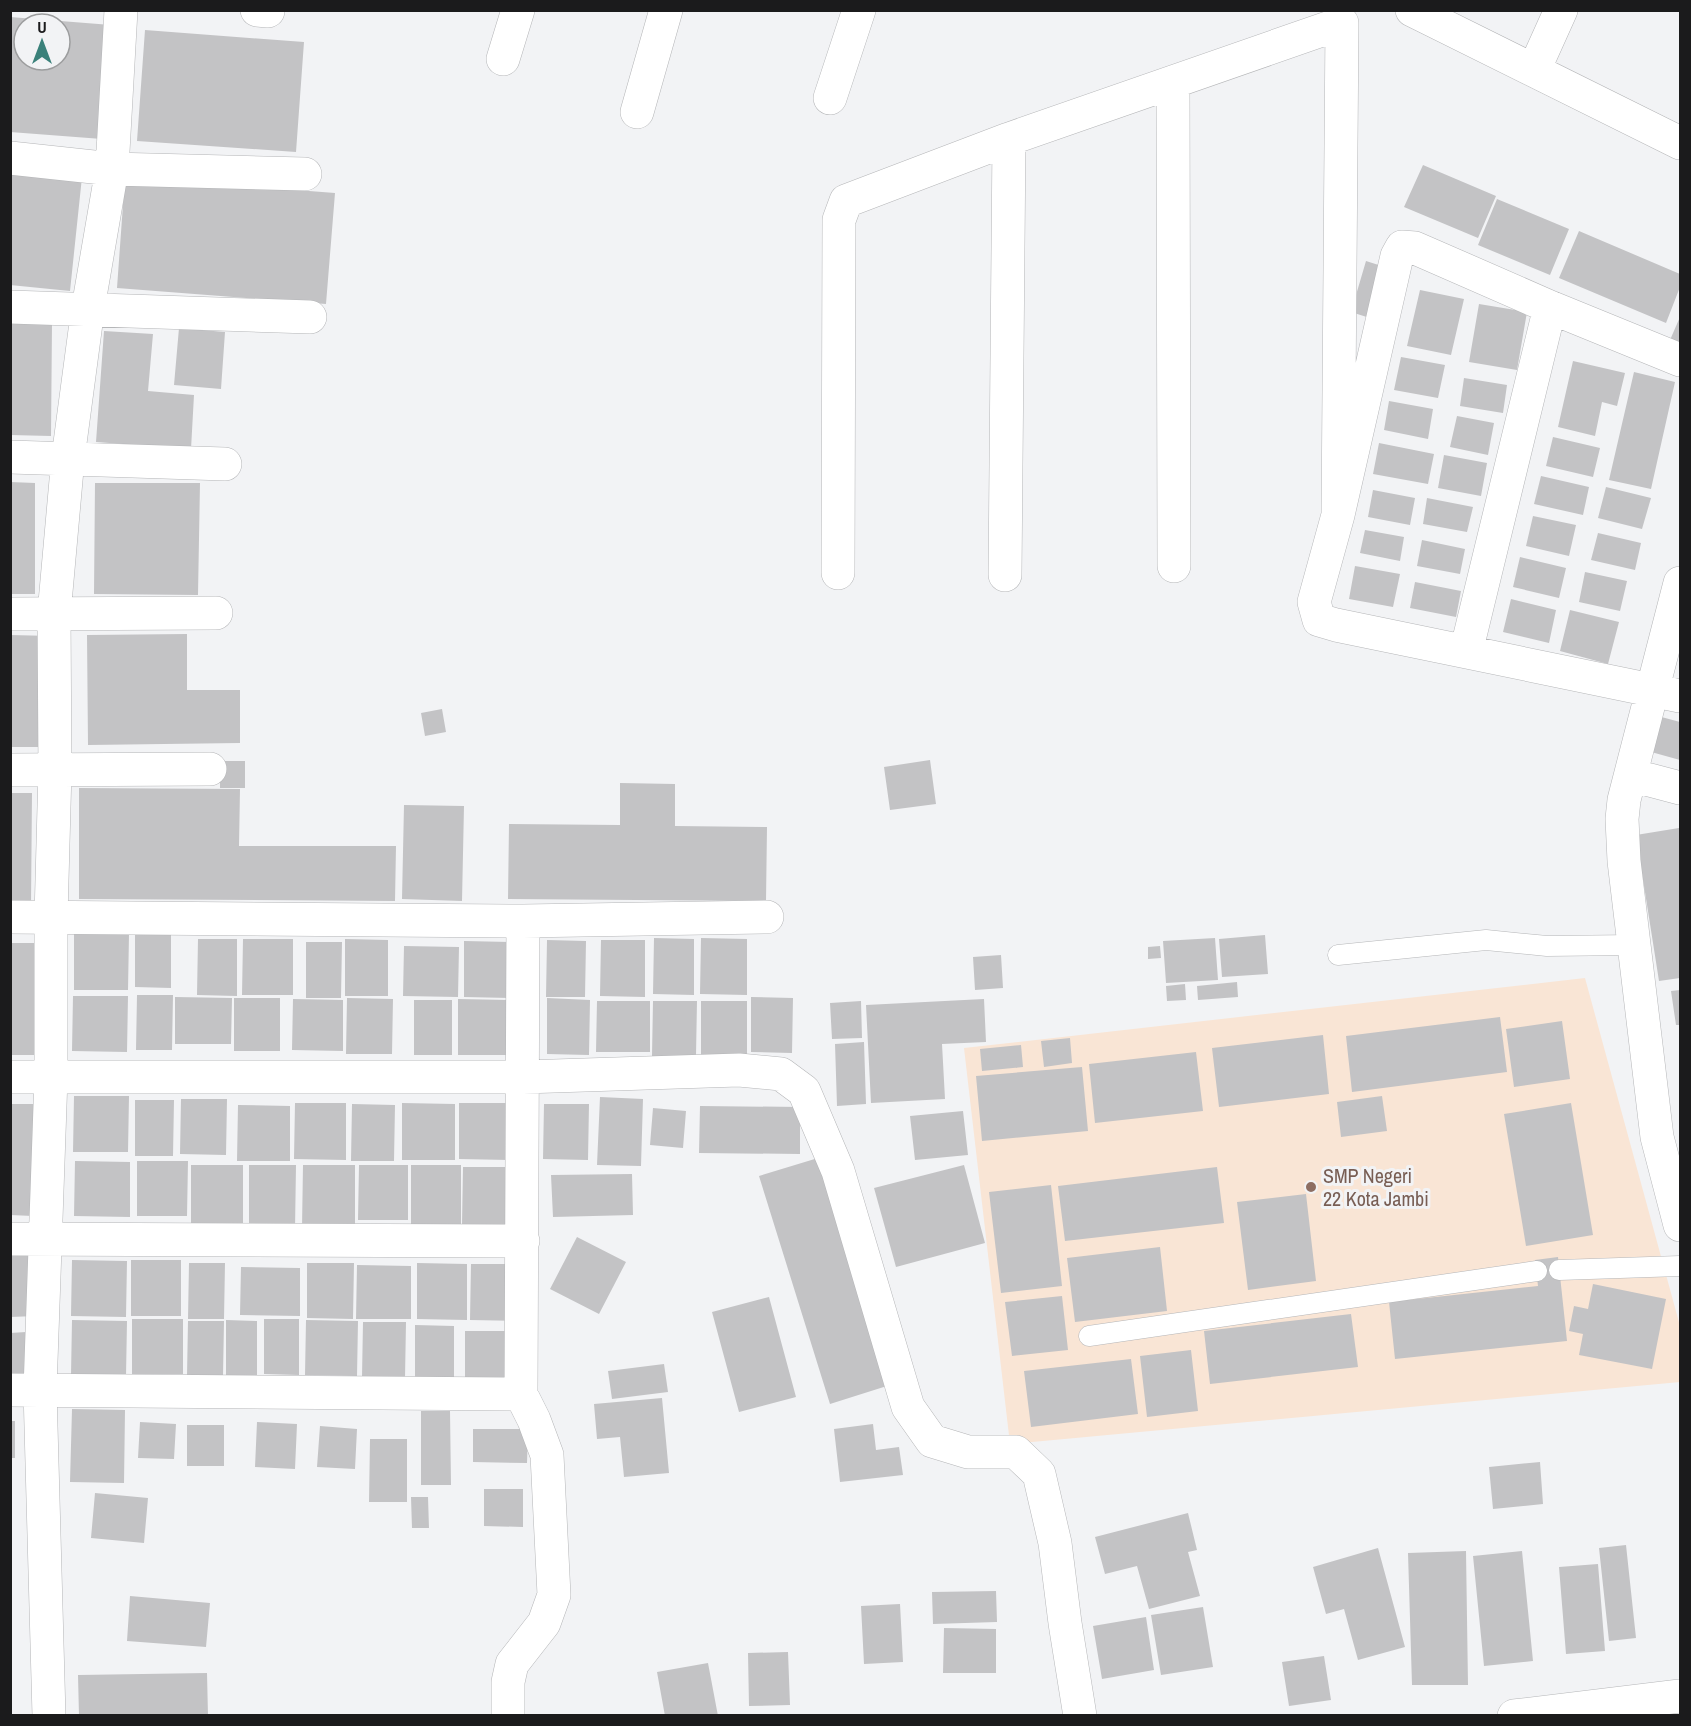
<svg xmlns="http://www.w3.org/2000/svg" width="1691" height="1726" font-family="'Archivo Narrow',sans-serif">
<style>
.education{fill:#f9e5d5}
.building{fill:#c3c3c5;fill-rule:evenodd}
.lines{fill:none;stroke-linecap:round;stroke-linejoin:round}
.service-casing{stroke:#b5b6b8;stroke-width:21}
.minor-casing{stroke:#b5b6b8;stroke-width:34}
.tertiary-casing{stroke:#b5b6b8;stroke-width:34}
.service{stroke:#fff;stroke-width:20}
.minor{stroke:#fff;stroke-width:33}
.tertiary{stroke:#fff;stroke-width:33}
.education-dot{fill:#8d6e63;stroke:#f2f3f5;stroke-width:2}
.labels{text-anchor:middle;stroke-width:6;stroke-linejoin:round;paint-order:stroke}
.education-label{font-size:20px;fill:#785e54;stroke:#f2f3f5;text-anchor:start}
</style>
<rect width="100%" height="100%" fill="#f2f3f5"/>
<path class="education" d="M1585,978l95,348v56l-670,62 -46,-396z"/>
<path class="building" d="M10,17l101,8 -9,114 -92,-7zM24,24h36v36h-36z
M145,30l159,12 -8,110 -159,-11z
M1423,165l73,31 -18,42 -74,-31z
M10,169l72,8 -12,114 -60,-6z
M125,177l210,16 -9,111 -209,-16z
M1497,199l72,30 -19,46 -72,-30z
M1579,231l101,43v13l-14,36 -107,-45z
M1366,261l22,7 -15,51 -22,-7z
M1420,290l44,9 -13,56 -44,-9z
M1479,304l48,8 -10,58 -48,-8z
M1680,317v28l-10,-5z
M10,323h42l-1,113 -41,-1z
M179,328l46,4 -4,57 -47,-4z
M104,331l49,3 -5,57 46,4 -3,54 -95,-7z
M1401,357l44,8 -7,33 -44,-8z
M1573,361l52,12 -8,33 -15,-4 -7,34 -37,-9z
M1634,372l41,10 -24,107 -42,-9z
M1464,378l43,7 -4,28 -43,-7z
M1389,401l44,8 -5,30 -44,-9z
M1457,416l37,7 -6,32 -38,-8z
M1553,437l47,11 -7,29 -47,-11z
M1379,443l55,11 -6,30 -55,-10z
M1444,455l43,8 -6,33 -43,-8z
M1541,476l48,11 -6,28 -49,-11z
M10,482l25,1v111h-25z
M95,483h105l-2,112 -104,-1z
M1606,487l45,11 -9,31 -44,-11z
M1373,490l42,8 -5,27 -42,-8z
M1427,498l46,9 -6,25 -44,-8z
M1533,516l43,9 -7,31 -43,-10z
M1365,530l39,7 -4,24 -40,-8z
M1598,533l43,10 -6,27 -44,-10z
M1422,540l43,9 -5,25 -43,-8z
M1520,557l46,11 -7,30 -46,-11z
M1355,566l45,8 -7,33 -44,-8z
M1585,572l42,9 -7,30 -41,-9z
M1415,582l46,9 -5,26 -46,-9z
M1511,599l45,11 -7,33 -46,-11z
M1570,610l49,12 -11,42 -48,-13z
M187,634v56h53v53l-152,2 -1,-110z
M10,635l42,1 -1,111h-41z
M442,709l4,23 -21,4 -4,-23z
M1654,715l26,7v38l-36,-10z
M930,760l6,44 -46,6 -6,-43z
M220,761h25v27h-25z
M620,783l55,1v42l92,1 -1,74 -258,-2 1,-75 111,1z
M79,788l161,1 -1,57h157l-1,55 -316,-2z
M10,793h22l-1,111h-21z
M404,805l60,1 -2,95 -60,-2z
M1679,828l1,150 -21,3 -23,-146z
M135,931l36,1v56l-36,-1z
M74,933l55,1 -1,56h-54z
M1265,935l3,39 -46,3 -3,-38z
M654,938l40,1v56l-41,-1z
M701,938l46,1v56l-47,-1z
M1215,938l3,42 -52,3 -3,-42z
M198,939h39v57l-40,-1z
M243,939h50v56h-51z
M345,939l43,1v56h-43z
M547,940l39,1 -1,56h-39z
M601,940h44v57l-45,-1z
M464,941l50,1v56l-50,-1z
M306,942h36l-1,56h-35z
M10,943h28v112h-28z
M404,946l55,1 -1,50 -55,-1z
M1160,946l1,12 -13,1v-12z
M1001,955l2,33 -28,2 -2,-33z
M1237,982l1,15 -40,3 -1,-14z
M1185,984l1,16 -19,1 -1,-15z
M1680,990v35h-4l-5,-34z
M137,995h36l-1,55h-36z
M73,996h55l-1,56 -55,-1z
M175,997l57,1 -1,46h-56z
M751,997l42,1 -1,55 -41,-1z
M234,998h46v53h-46z
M347,998l46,1 -1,55h-46z
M547,998l43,2 -1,55 -42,-1z
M293,999l50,1v51l-51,-1z
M458,999l50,1v55h-50z
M984,999l2,43 -44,2 3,55 -74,4 -5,-98z
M414,1000h38v55h-38z
M597,1001h53v51h-54z
M653,1001h44l-1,55h-44z
M701,1001h46v55h-46z
M861,1001l1,37 -30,1 -2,-36z
M1500,1017l7,55 -155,20 -6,-56z
M1562,1021l8,58 -56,8 -8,-58z
M1323,1035l6,59 -110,13 -7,-59z
M1070,1038l2,25 -28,4 -3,-26z
M864,1042l2,62 -29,2 -2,-62z
M1021,1045l2,22 -41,4 -2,-22z
M1196,1052l7,59 -108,12 -6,-59z
M1082,1067l6,64 -106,10 -6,-65z
M74,1096h55l-1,56h-55z
M1382,1096l5,35 -46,6 -4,-35z
M600,1097l43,2 -2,67 -44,-1z
M181,1099h46l-1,56 -46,-1z
M135,1100h39l-1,56h-38z
M295,1103h51v57l-52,-1z
M402,1103l53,1v56h-53z
M459,1103h50v57l-50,-1z
M1571,1103l22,132 -67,11 -22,-132z
M10,1104h24l-1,112 -23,-1z
M352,1104l43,1 -1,56h-43z
M544,1104h45l-1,56 -45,-1z
M238,1105l52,1v55h-53z
M700,1106l100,1v47l-101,-1z
M653,1108l33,3 -3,37 -33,-3z
M963,1111l5,44 -53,5 -5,-44z
M818,1158l72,227 -60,19 -71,-228z
M75,1161l55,1v55l-56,-1z
M137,1161h51l-1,55h-50z
M191,1165h52v64h-52z
M249,1165h47l-1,64 -46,-1z
M303,1165h52v64l-53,-1z
M359,1165h49v55h-50z
M411,1165h50v65l-50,-1z
M964,1165l21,78 -89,24 -22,-79z
M463,1167h50v59l-51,-1z
M1217,1167l7,56 -159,18 -7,-55z
M632,1174l1,41 -80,2 -2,-42z
M1051,1185l11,101 -61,7 -12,-101z
M1306,1194l10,87 -68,9 -11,-88z
M577,1237l49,25 -27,52 -49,-25z
M1160,1247l7,64 -92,11 -8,-64z
M34,1253l2,63 -26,1v-63z
M1558,1257l9,84 -172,18 -6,-57 149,-16 -3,-26z
M72,1260l55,1 -1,56 -55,-1z
M131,1260h50v56h-50z
M189,1263h36l-1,56h-36z
M307,1263h47l-1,56 -46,-1z
M417,1263l50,1v56l-50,-1z
M471,1264h50l-1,57 -50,-1z
M357,1265l54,1v53h-55z
M241,1267l59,1v48l-60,-1z
M1593,1284l73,15 -14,70 -73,-14 4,-21 -14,-3 5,-25 14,3z
M1062,1296l6,54 -56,6 -7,-54z
M769,1297l27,100 -57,15 -27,-100z
M1351,1314l7,53 -148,17 -6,-53z
M132,1319h51v55h-51z
M264,1319h35v56l-35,-1z
M72,1320l55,1 -1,55 -55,-1z
M226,1320l31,1v55h-31z
M306,1320l52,1 -1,55 -52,-1z
M188,1321h36l-1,55h-36z
M363,1322h43l-1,56 -43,-1z
M415,1325l39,1v55h-39z
M465,1331h50v55h-50z
M26,1332l1,48h-17v-47z
M1191,1350l7,61 -51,6 -7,-61z
M1131,1359l7,55 -107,13 -7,-56z
M664,1364l4,28 -56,7 -4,-28z
M662,1398l7,75 -45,4 -4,-40 -23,2 -3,-35z
M72,1409l53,1 -1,73 -54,-1z
M421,1411h29l1,74h-30z
M10,1421h5v37h-5z
M140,1422l36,2 -2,35 -36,-1z
M257,1422l40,2 -2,45 -40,-2z
M873,1424l3,26 23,-3 4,28 -63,7 -6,-53z
M187,1425h37v41h-37z
M320,1426l37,3 -2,40 -38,-2z
M473,1429h55l-1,34 -54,-1z
M370,1439h37v63h-38z
M1540,1462l3,42 -50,5 -4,-42z
M484,1489h39v38l-39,-1z
M95,1493l53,5 -4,45 -53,-5z
M411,1497h17l1,31h-17z
M1188,1513l9,37 -9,2 12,44 -51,13 -12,-43 -32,8 -10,-37z
M1626,1545l10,93 -27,3 -10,-93z
M1378,1548l27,99 -47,13 -14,-51 -18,5 -13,-47z
M1466,1551l2,134h-56l-4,-132z
M1522,1551l11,110 -49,5 -11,-110z
M1598,1564l7,87 -39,3 -7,-87z
M996,1591l1,31 -64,2 -1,-32z
M130,1596l80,7 -4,44 -79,-6z
M900,1604l3,58 -39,2 -3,-58z
M1203,1607l10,60 -52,8 -10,-60z
M1146,1617l8,53 -52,9 -9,-53z
M944,1628l52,1v44h-53z
M788,1652l2,53 -41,1 -1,-53z
M1324,1656l7,44 -42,6 -7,-44z
M708,1663l10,53h-53l-8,-44z
M207,1673l1,43h-129l-1,-41z"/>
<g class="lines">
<g class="service-casing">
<path id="service" d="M1338,955l148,-15 61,6 87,-1
M1559,1270l121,-4
M1089,1336l448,-65"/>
</g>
<g class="minor-casing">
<path id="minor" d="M257,10l11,1
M1412,10l268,133
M503,59l15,-49
M1534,70l27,-60
M1173,82l1,484
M830,98l29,-88
M637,112l29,-102
M10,158l102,11 193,5
M10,307l300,10
M1680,360l-130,-53 -135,-59 -13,-1 -5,9 -59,259 -24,87 5,18 17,5 344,71
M10,457l215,7
M838,573l1,-353 7,-19 163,-62 333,-116 -4,492
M1005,575l4,-436
M1680,583l-56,217 -2,19 2,42 33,276 23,88
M10,614l206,-1
M1466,652l84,-345
M10,770l200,-1
M1631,775l49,13
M10,917l513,4 244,-4
M10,1077h513l216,-7 42,4 23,17 34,80 70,236 24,34 36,11h48l23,22 16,69 10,80 15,93
M10,1239l513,2
M10,1390l511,4
M49,1716l-9,-326 11,-313v-160l4,-147 -1,-156 14,-156 20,-150 24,-139 9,-159
M508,1716v-34l4,-18 32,-41 10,-28 -7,-140 -13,-35 -13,-26 2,-473"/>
</g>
<g class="tertiary-casing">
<path id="tertiary" d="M1514,1716l166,-20"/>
</g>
<use href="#service" class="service"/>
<use href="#minor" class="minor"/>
<use href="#tertiary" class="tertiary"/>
</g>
<circle class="education-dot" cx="1311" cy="1187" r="6"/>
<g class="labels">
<g class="education-label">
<text x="1323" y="1183">SMP Negeri<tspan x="1323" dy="23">22 Kota Jambi</tspan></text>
</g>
</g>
<rect width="1691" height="1726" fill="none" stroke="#1b1b1c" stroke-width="24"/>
<g transform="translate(42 42)"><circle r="28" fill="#f2f3f5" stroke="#9c9d9e" stroke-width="1.5"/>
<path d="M0-4.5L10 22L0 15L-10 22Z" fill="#3a817a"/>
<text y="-9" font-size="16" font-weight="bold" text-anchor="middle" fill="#1b1b1c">U</text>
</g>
</svg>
